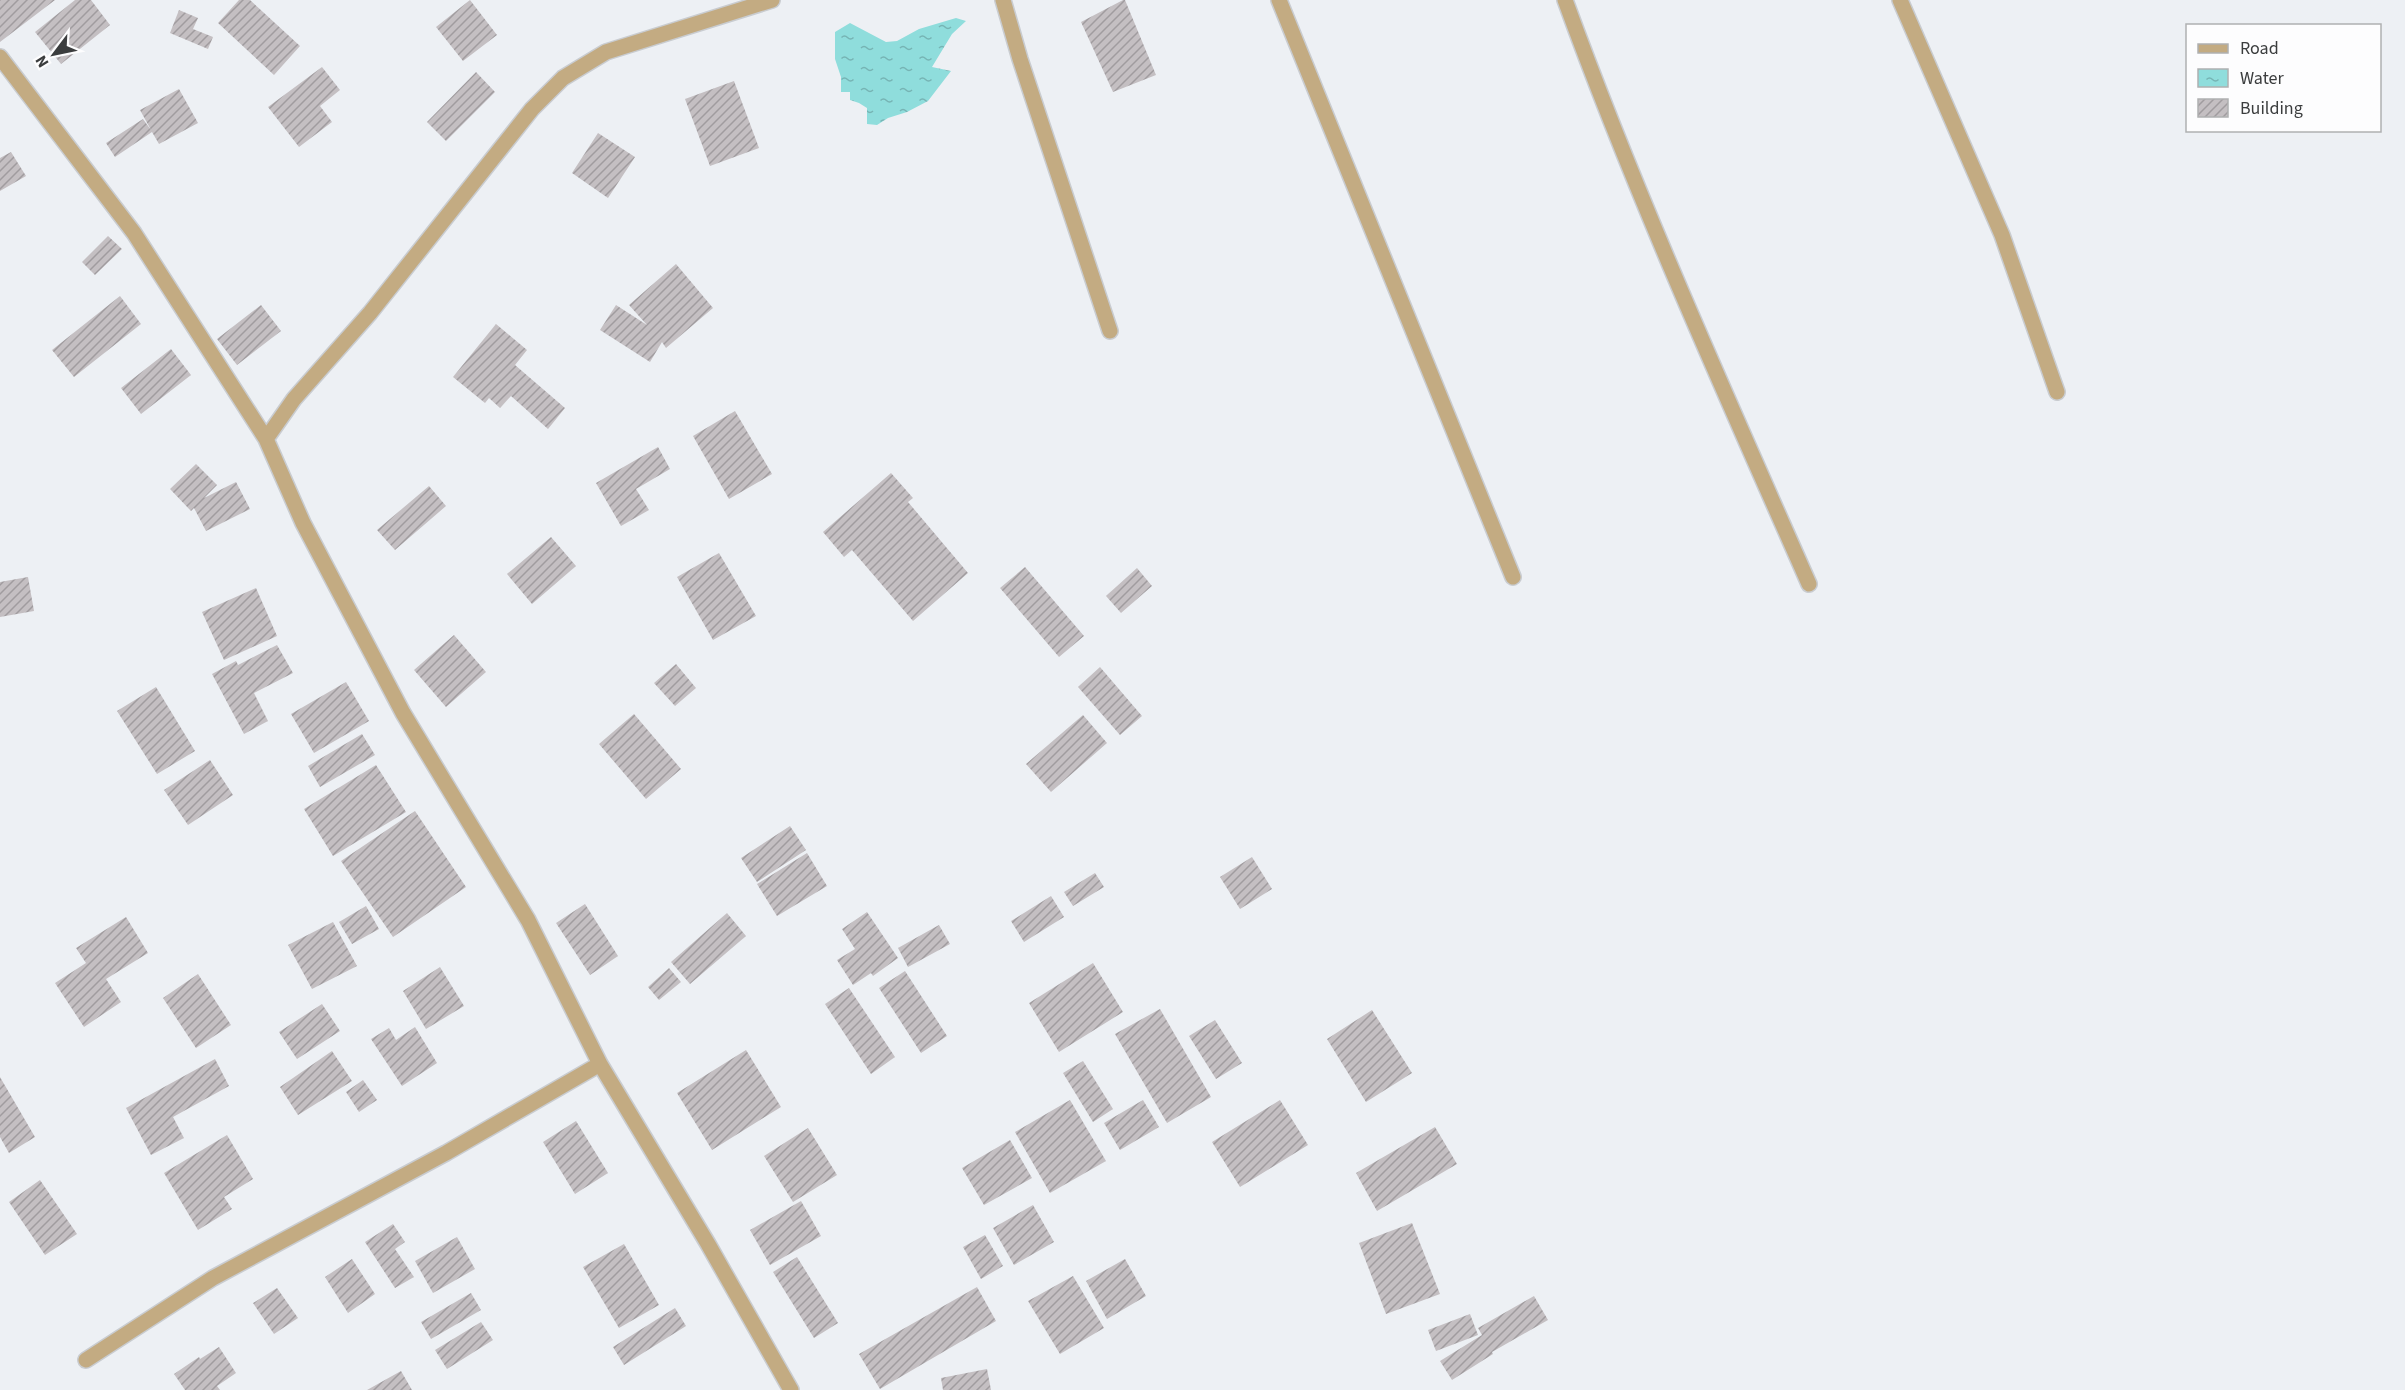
<svg xmlns="http://www.w3.org/2000/svg" width="2405" height="1390" font-family="'Source Sans 3',sans-serif">
<style>
.water{fill:url(#water-ripples)}
.building{fill:url(#building-hatch)}
.lines{fill:none;stroke-linecap:round;stroke-linejoin:round}
.street-casing{stroke:#c9ccd0;stroke-width:18}
.street{stroke:#c3ab82;stroke-width:15}
</style>
<defs>
<pattern id="water-ripples" width="26" height="14" patternUnits="userSpaceOnUse" patternTransform="scale(1.5)"><rect width="26" height="14" fill="#8fdddc"/><path d="M2 4q2-2 4 0t4 0M15 11q2-2 4 0t4 0" fill="none" stroke="#76b4b4"/></pattern>
<pattern id="building-hatch" width="6" height="6" patternUnits="userSpaceOnUse" patternTransform="scale(1.5)"><rect width="6" height="6" fill="#c4bfc2"/><path d="M-1 1l2-2M0 6l6-6M5 7l2-2" fill="none" stroke="#a09c9f"/></pattern>
</defs>
<rect width="100%" height="100%" fill="#edf0f4"/>
<path class="water" d="M956,18l10,3 -14,13 -20,33 19,4 -23,30 -21,11 -19,6 -11,7 -10,-1v-16l-8,-5 -9,-3v-8h-9v-15l-6,-18v-27l15,-9 36,19 11,-1 22,-12z"/>
<path class="building" d="M0,0h55l-55,42z
M75,0h16l19,25 -49,39 -26,-32z
M239,0h11l50,46 -26,29 -56,-52z
M470,0l27,35 -34,26 -27,-34z
M1123,0h2l31,75 -43,17 -32,-70z
M179,10l19,8 -5,11 20,8 -5,12 -38,-16z
M322,67l18,23 -20,16 12,16 -33,25 -31,-40z
M476,72l19,20 -49,49 -19,-19z
M734,81l25,67 -49,18 -25,-67z
M179,89l19,34 -39,21 -7,-12 -37,25 -9,-14 37,-24 8,11 -11,-20z
M598,133l37,24 -27,41 -36,-25z
M11,152l15,24 -26,15v-33z
M108,236l14,13 -27,26 -13,-13z
M676,264l37,44 -47,40 -4,-6 -12,20 -50,-32 16,-25 31,20 -18,-20z
M120,296l21,28 -67,53 -22,-27z
M261,305l20,26 -44,34 -20,-26z
M496,324l31,26 -12,15 50,43 -17,21 -37,-33 -11,12 -11,-10 -4,5 -32,-26z
M171,349l20,26 -50,39 -20,-26z
M735,411l37,63 -43,25 -36,-63z
M658,447l12,22 -34,20 13,21 -28,16 -25,-43z
M196,464l21,21 -13,13 32,-16 14,27 -44,22 -12,-23 -3,3 -21,-22z
M891,473l22,25 -5,4 60,71 -55,48 -61,-71 -8,7 -21,-25z
M429,486l17,20 -51,44 -18,-20z
M551,537l25,29 -44,38 -25,-30z
M719,553l37,63 -43,24 -36,-63z
M1025,567l59,69 -25,21 -59,-69z
M1137,568l15,18 -31,27 -15,-17z
M28,577l6,34 -34,6v-35z
M256,588l21,48 -53,24 -22,-48z
M454,635l32,37 -40,35 -32,-37z
M277,645l16,28 -39,20 14,28 -24,13 -32,-60 24,-13 2,4z
M676,664l20,24 -21,18 -21,-23z
M1100,667l42,49 -22,19 -42,-48z
M346,682l23,39 -55,32 -23,-39z
M156,687l39,64 -38,23 -40,-63z
M634,714l47,55 -35,30 -47,-55z
M1083,715l24,28 -56,49 -25,-28z
M362,734l13,21 -55,32 -12,-21z
M210,760l23,35 -45,30 -24,-35z
M376,765l30,47 -73,44 -29,-47z
M415,811l51,76 -73,50 -52,-76z
M790,826l16,24 -49,32 -16,-24z
M807,853l20,33 -50,30 -20,-32z
M1252,857l20,32 -32,20 -20,-32z
M1095,873l9,14 -31,19 -9,-14z
M1051,896l13,21 -40,25 -13,-21z
M585,904l33,52 -28,19 -34,-52z
M366,906l13,23 -27,15 -13,-22z
M867,912l31,46 -25,18 -2,-3 -18,12 -16,-25 18,-11 -13,-20z
M727,913l19,23 -56,48 -19,-22z
M126,917l22,36 -42,26 15,23 -37,25 -29,-44 31,-20 -10,-15z
M333,922l24,44 -45,23 -24,-44z
M939,925l11,19 -42,23 -10,-19z
M1093,963l30,49 -64,40 -30,-49z
M440,967l24,39 -38,23 -23,-38z
M669,968l12,14 -22,18 -11,-13z
M905,971l42,65 -26,17 -42,-65z
M198,974l33,51 -35,23 -33,-50z
M849,988l46,69 -24,17 -46,-70z
M322,1004l18,27 -43,28 -18,-27z
M1160,1009l51,88 -44,26 -52,-89z
M1372,1010l40,63 -46,29 -39,-63z
M1215,1020l27,43 -26,16 -27,-43z
M415,1027l22,36 -35,23 -31,-47 18,-11 7,12z
M746,1050l35,57 -69,43 -35,-57z
M332,1051l20,30 -54,34 -18,-28z
M215,1059l14,27 -56,31 11,21 -33,17 -25,-47z
M1083,1061l30,48 -20,13 -30,-49z
M0,1077l35,60 -26,16 -9,-16z
M363,1080l14,20 -18,12 -13,-20z
M1070,1100l36,61 -56,32 -35,-61z
M1143,1100l16,27 -39,23 -16,-27z
M1280,1100l28,45 -68,42 -28,-45z
M576,1121l32,52 -33,21 -32,-52z
M1435,1127l22,37 -80,47 -21,-38z
M808,1128l29,47 -44,27 -29,-46z
M227,1135l26,44 -29,18 8,12 -34,21 -34,-57z
M1010,1140l22,38 -48,27 -22,-37z
M40,1180l37,54 -32,21 -36,-53z
M801,1201l20,35 -51,29 -20,-35z
M1033,1205l21,37 -40,23 -21,-37z
M1412,1223l28,71 -54,20 -27,-71z
M393,1224l12,18 -10,7 19,28 -19,11 -30,-46z
M985,1235l18,31 -22,13 -18,-32z
M457,1237l18,32 -42,24 -18,-32z
M624,1244l35,61 -40,23 -36,-61z
M797,1257l41,66 -24,15 -41,-66z
M352,1259l23,35 -27,19 -23,-36z
M1125,1259l21,37 -39,23 -21,-38z
M1073,1276l31,52 -44,26 -32,-53z
M977,1287l19,34 -116,68 -21,-35z
M277,1288l21,30 -24,16 -21,-31z
M471,1293l10,17 -50,29 -10,-17z
M1534,1296l14,24 -56,32 1,2 -41,26 -12,-19 42,-26 -4,-7z
M675,1308l11,18 -62,39 -11,-18z
M1470,1314l8,21 -42,16 -8,-21z
M481,1322l12,18 -46,29 -12,-19z
M219,1347l17,26 -19,13 3,4h-35l-11,-16 25,-17 1,2z
M987,1369l4,21h-48l-2,-12z
M401,1371l11,19h-45z"/>
<g class="lines">
<g class="street-casing">
<path id="street" d="M1003,0l17,59 90,272
M1279,0l234,577
M1565,0c72,198 159,391 244,584
M1900,0l102,235 55,157
M0,57l134,176 132,206 37,84 100,190 125,207 72,144 108,180 83,146
M266,439l28,-40 76,-86 162,-204 31,-31 43,-26 166,-52
M86,1360l127,-82 233,-125 154,-89"/>
</g>
<use href="#street" class="street"/>
</g>
<rect x="2186" y="24" width="195" height="108" fill="#fdfdfe" stroke="#afb0b1" stroke-width="1.5"/>
<rect x="2198" y="44" width="30" height="9" fill="#c3ab82" stroke="#afb0b1" stroke-width="1.5"/>
<text x="2240" y="54" font-size="18" fill="#3b3d3e">Road</text>
<rect x="2198" y="69" width="30" height="18" fill="url(#water-ripples)" stroke="#afb0b1" stroke-width="1.5"/>
<text x="2240" y="84" font-size="18" fill="#3b3d3e">Water</text>
<rect x="2198" y="99" width="30" height="18" fill="url(#building-hatch)" stroke="#afb0b1" stroke-width="1.5"/>
<text x="2240" y="114" font-size="18" fill="#3b3d3e">Building</text>
<g transform="translate(54 54) rotate(238)" stroke="#fdfdfe" stroke-width="4.5" paint-order="stroke">
<path d="M0-4.5L10 22L0 15L-10 22Z" fill="#3b3d3e"/>
<text y="-9" font-size="16" font-weight="bold" text-anchor="middle" fill="#3b3d3e">N</text>
</g>
</svg>
